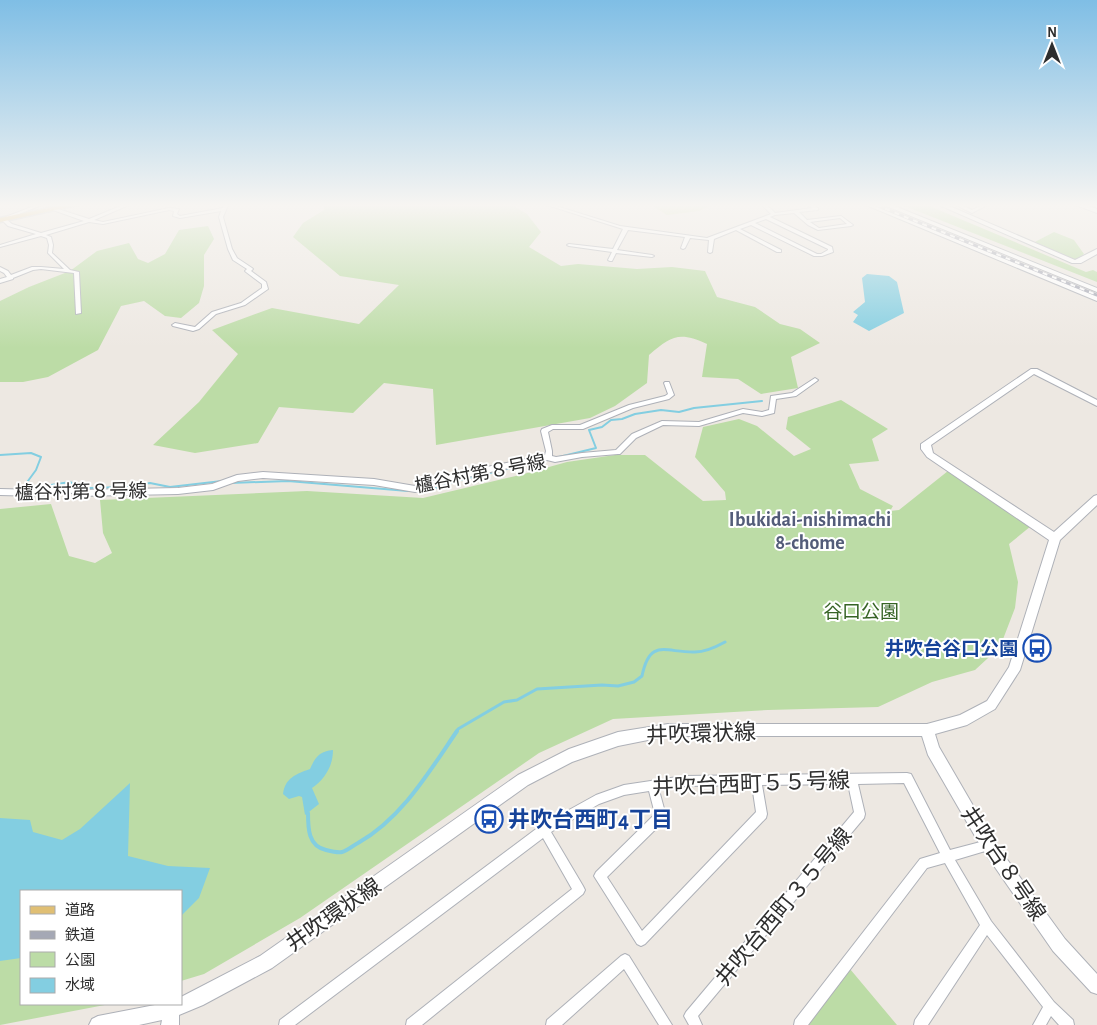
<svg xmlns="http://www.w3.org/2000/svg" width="1097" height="1025" font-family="'Alegreya Sans','Noto Sans JP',sans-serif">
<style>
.green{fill:#bcdca6}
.pitch{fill:#cce2a3}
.water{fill:#83cee1}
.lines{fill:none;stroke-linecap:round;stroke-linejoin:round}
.stream-far2{stroke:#83cee1;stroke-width:2}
.stream-far1{stroke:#83cee1;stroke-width:3}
.stream{stroke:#83cee1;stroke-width:4}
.minor-casing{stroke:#aeb1b8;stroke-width:2}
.tertiary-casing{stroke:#aeb1b8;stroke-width:2}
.primary-casing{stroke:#c4c4c4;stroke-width:3}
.minor{fill:#fff;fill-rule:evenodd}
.tertiary{fill:#fff;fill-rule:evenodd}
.primary{fill:#e0bf74;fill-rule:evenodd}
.rail-casing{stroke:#a5a8b5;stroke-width:3}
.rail{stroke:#fff;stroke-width:2;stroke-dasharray:5;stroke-linecap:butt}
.labels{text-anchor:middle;stroke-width:4;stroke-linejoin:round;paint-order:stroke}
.street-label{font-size:19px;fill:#2e2e2e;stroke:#fff}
.park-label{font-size:19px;fill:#366325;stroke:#fff}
.transit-label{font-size:19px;font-weight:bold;fill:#164399;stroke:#fff;text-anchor:end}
.neighbourhood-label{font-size:20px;font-weight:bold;fill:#535c79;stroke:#fff}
.near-street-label{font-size:22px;fill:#2e2e2e;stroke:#fff}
.near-transit-label{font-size:22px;font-weight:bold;fill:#164399;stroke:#fff;text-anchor:start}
</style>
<rect width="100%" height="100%" fill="#ede8e2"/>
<path class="green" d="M324,205h188l15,9 14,18 -12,15 32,19 17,-2 59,5 35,-2 33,4 12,26 38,10 25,17 20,5 20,14 -29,14 7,31 -37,6 -23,-15 -36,-2 5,-33c-28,-13 -36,-8 -58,11l-2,28 -32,23 -25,12 -154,27 -3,-56 -49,-6 -31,30 -74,-6 -21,36 -63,10 -42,-8 46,-43 39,-48 -26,-24 60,-22 87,16 40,-39 -59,-9 -47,-39 10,-14 21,-13z
M902,205h25l159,67 7,-2 4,2v10z
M208,226l6,13 -10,16v31l-5,17 -18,15 -16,-2 -21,-15 -23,5 -23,44 -50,27 -25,5h-23v-81l29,-14 41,-16 27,-20 32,-8 9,16 10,4 17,-9 14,-24z
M1054,232l20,8 10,14 -7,5h-6l-38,-16z
M841,400l47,29 -16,10 7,22 -30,3 11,25 33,17 -3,5 9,-1 49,-39 83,55 -22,18 9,38 -3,26 -15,39 -25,23 -43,12 -54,25 -110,3 -155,9 -74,34 -239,165 -96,56 -23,7v-90h-160v113h89l-110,21v-516l51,-5 18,52 26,7 17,-10 -9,-20 -3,-33 207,-9 116,7 97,-23 47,-13 48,-7h30l58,46 23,-1 -1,-8 -30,-35 8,-30 36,-8 18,7 37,30 17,-7 -25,-20 2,-12z
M850,969l47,56h-89z"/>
<path class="pitch" d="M651,205h61l-13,6 -32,4z"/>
<path class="water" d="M867,274l22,2 8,6 7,31 -35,18 -16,-9 5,-7 -5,-3 12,-10 -3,-24z
M333,750c0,16 -8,29 -21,38l7,16 -14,11 -3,-18 -3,-1 -10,3 -6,-5c2,-16 13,-20 27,-25 5,-11 9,-18 23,-19z
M130,783l-2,73 40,10 42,2 -11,30 -18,18v-25h-160v67l-21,3v-143l30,2 3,12 29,8 18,-11z"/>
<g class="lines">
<path class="stream-far2" d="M0,455l31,-2 10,4 -5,13 -11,15 13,2 32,-5 11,6h10l31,-1 28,-4 20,4 52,-6
M559,457l37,-9 -7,-18 13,-3 9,-7 11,-1 13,-5 26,-4 18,2 15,-4 68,-7
M230,483l58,-2 120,10
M416,491l6,1 38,-12 89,-21"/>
<path class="stream-far1" d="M456,732l2,-3 46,-27 13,-2 20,-11 65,-4 16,1 16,-4 8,-6c8,-39 24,-23 53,-24 11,0 21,-5 30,-10"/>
<path class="stream" d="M308,813c0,15 0,33 18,37 4,1 12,3 16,2 5,-1 12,-7 16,-9 44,-25 71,-71 99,-112"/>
<g class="minor-casing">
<path id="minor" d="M36,205h6l-36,14 6,5 29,9 43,-12 -31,-11v-2h2l34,11 34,-14h6l-35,15 9,2 66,-14 10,1 -2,5 3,2 43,-8 1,-3h4l-5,12 9,32 5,9 15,10 1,1 -2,2 15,11 2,7 -23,16 -29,9 -17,15 -6,2 -20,-5 -1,-1 3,-2 20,4 17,-15 29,-9 21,-15v-4l-16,-12 -1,-1 2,-2 -14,-9 -5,-11 -9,-32 2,-6 -41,7 -7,-2 1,-5 -5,-1 -66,14 -14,-2 -43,13 5,2 2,8 -1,8 18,17 9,2 2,41 -5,1 -2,-41 -33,-4 -8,1 -20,8v1l-13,4v-4l7,-2 -3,-4 -4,-2v-4l8,4 3,4 21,-8h9l23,2 -16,-16 1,-8 -2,-7 -6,-2 -41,11v-2l36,-11 -28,-8 -7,-7z
M547,205h6l67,21 87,12 64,-24 -9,-9h5l8,8 37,-5 -3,-3h5l4,3v2l-19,2 8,8 34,-4 12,9 -2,1 -33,4 -10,-5 -14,-12 -19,2 -5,2 62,30 1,5 -11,4h-8l-63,-31 -11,4 41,21v2h-4l-41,-22 -22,9 -2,13 -2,1 -2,-1 1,-12 -19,-2 -5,10 -2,1 -2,-1 4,-11 -57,-7 -11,20 35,5 2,1 -2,1 -36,-4 -4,8h-2l-2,-1 4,-8 -43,-6 -2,-1 2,-1 44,5 10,-20zM840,218l7,6 -28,4 -9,-6zM766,219l62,30v1l-7,4h-4l-62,-31z
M956,205h5l11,5 10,-5h5l-15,8z
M815,378l3,2 -1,1 -21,15 -20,3 -2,14 -12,3 -19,-3 -44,13 -36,-1 -27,13 -16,16h-2l-36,3 -27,5 -8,-2 -80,17 -52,15 -41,-7 -111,-7 -25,3 -25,9 -35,4 -101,2 -9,-5 -29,5 -39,-1v-6l39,1 30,-5 9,5 100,-2 34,-4 25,-9 26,-3 111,7 41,7 52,-15 78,-16 1,-4 -5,-20 1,-2 10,-4h28l49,-20 36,-9 3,-2 -4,-11 1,-1h4l5,13 -5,4 -36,9 -50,21h-30l-5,3 4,19v5l4,1 26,-4 34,-3 16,-16 30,-13 37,1 44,-13 19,3 7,-2 2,-14 21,-3z
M907,773l4,1 39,76 38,-10 4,1 1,4 -1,4 -37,11 36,61 63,81 19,18 1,5h-15l-8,-9 -5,9h-13l10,-18 -56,-72 -59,90h-14l1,-5 65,-95 -35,-62 -18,5 -119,157h-14l1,-5 125,-161 20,-6 -36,-70 -46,1 7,30 -1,4 -166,198 4,9h-13l-5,-9 2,-4 168,-200 -6,-28 -86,1 5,29 -1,4 -121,126 -4,2 -4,-2 -43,-68 2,-4 59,-58 -6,-23 -25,4 -25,9 -48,28 32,54 2,4 -2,4 -161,131h-16l1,-5 165,-131 -29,-51 -248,187h-16l1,-5 260,-194 56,-31 28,-10 60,-9zM752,785l4,27 -114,119 -35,-54 58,-57 1,-4 -7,-26 25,-4z
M625,954l4,2 43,69h-13l-35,-56 -62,56h-16l1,-5 74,-64z"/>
</g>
<g class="tertiary-casing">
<path id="tertiary" d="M866,205h8l223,91v5z
M884,205h8l205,83v4z
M939,205h8l128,55 22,-11v5l-16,9h-9z
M1076,205h9l12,4v4z
M1031,369h6l60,31v6l-63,-32 -103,71 2,8 121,79 40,-36 3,-1v10l-37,35 -40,130 -25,39 -28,16 -32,9 4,13 54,93 72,99 32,35v20l-6,-2 -38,-41 -70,-101 -55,-95 -6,-19h-254l-50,10 -46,16 -44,23 -256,183 -69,37 -24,10v10h-18l1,-5 -23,5h-50l3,-6 6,-3 62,-12h21v-7l79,-41 258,-181 51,-26 49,-17 50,-8h259l33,-9 27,-14 22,-34 40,-127 -122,-83 -6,-8v-5z"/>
</g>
<g class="primary-casing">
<path id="primary" d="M63,205h15l-78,17v-4z"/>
</g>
<use href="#minor" class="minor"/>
<use href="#tertiary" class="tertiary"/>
<use href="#primary" class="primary"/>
<g class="rail-casing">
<path id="rail" d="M876,205l221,90"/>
</g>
<use href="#rail" class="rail"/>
</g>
<linearGradient id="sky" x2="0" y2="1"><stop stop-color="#7fbee5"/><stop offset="0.59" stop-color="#f7f5f2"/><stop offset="1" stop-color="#f7f5f2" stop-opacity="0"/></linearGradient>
<rect width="1097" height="348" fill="url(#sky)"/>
<defs>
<g id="bus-ring" transform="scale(1.4375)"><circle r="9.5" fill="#fff" stroke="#1a4fb4" stroke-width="1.5"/><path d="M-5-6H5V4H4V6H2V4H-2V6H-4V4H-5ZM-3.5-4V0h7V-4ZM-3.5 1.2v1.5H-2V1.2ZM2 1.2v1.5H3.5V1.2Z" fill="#1a4fb4"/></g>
</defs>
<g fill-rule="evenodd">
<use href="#bus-ring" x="1037" y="648"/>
<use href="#bus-ring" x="489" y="819"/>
</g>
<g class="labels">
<g class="street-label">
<text transform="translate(480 473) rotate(-11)" y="7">櫨谷村第８号線</text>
<text transform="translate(81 491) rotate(-1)" y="7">櫨谷村第８号線</text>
</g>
<g class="park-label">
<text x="861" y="618">谷口公園</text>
</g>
<g class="transit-label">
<text x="1018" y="655">井吹台谷口公園</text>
</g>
<g class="neighbourhood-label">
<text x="810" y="526">Ibukidai-nishimachi<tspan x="810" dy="23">8-chome</tspan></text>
</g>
<g class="near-street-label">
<text transform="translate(701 733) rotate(-2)" y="8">井吹環状線</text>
<text transform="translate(751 783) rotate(-2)" y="8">井吹台西町５５号線</text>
<text transform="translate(1004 863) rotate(56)" y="8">井吹台８号線</text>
<text transform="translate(783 906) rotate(-50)" y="8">井吹台西町３５号線</text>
<text transform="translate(333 914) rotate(-35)" y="8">井吹環状線</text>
</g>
<g class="near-transit-label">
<text x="508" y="827">井吹台西町4丁目</text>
</g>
</g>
<rect x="20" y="890" width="162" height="115" fill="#ffffff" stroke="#ababab"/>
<rect x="30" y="906" width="25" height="8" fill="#e0bf74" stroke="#ababab"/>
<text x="65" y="915" font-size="15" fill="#2e2e2e">道路</text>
<rect x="30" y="931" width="25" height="8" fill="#a5a8b5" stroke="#ababab"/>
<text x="65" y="940" font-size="15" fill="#2e2e2e">鉄道</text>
<rect x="30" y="952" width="25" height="15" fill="#bcdca6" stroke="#ababab"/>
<text x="65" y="965" font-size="15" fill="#2e2e2e">公園</text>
<rect x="30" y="978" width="25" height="15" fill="#83cee1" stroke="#ababab"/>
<text x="65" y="990" font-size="15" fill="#2e2e2e">水域</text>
<g transform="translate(1052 45)" stroke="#ffffff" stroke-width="4" paint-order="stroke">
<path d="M0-4L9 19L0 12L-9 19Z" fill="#2e2e2e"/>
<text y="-8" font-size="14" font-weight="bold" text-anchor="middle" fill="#2e2e2e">N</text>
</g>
</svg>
